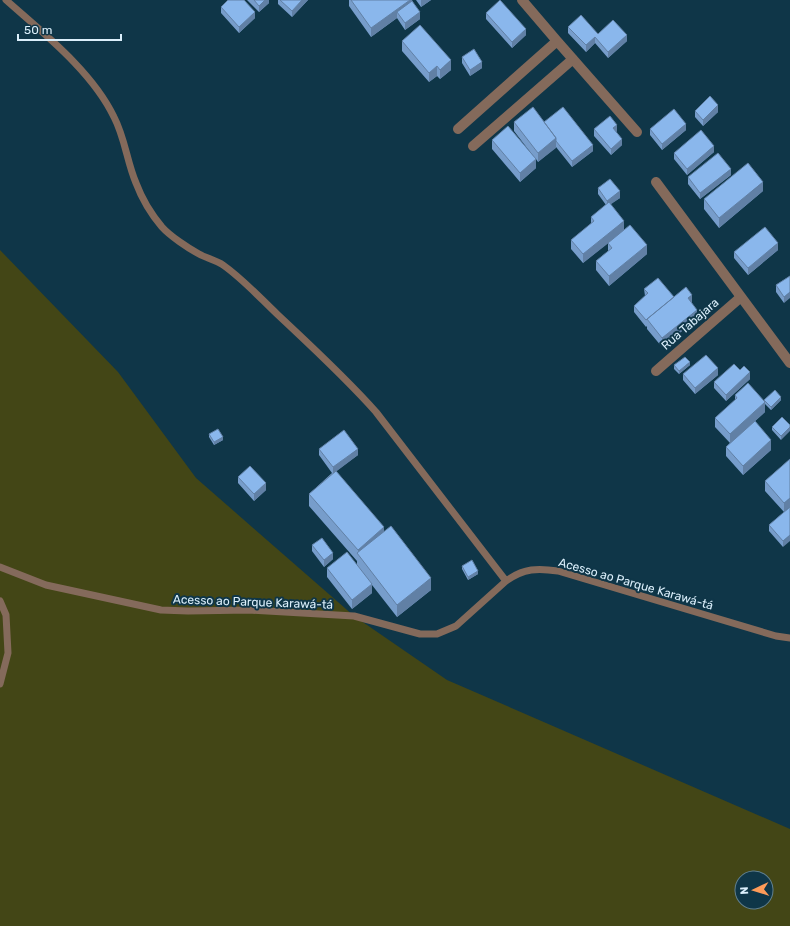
<svg xmlns="http://www.w3.org/2000/svg" width="790" height="926" font-family="Rubik,sans-serif">
<style>
.green{fill:#434616;fill-rule:evenodd}
.lines{fill:none;stroke-linecap:round;stroke-linejoin:round}
.lane{stroke:#846a5b;stroke-width:7}
.street{stroke:#846a5b;stroke-width:10}
.wall{fill:#779dcb}
.shaded-wall{fill:#6180a5}
.building{fill:#8ab7ec;stroke:#6180a5}
.labels{text-anchor:middle;stroke-width:4;stroke-linejoin:round;paint-order:stroke}
.street-label{font-size:12px;fill:#dbeffb;stroke:#0f3648}
</style>
<rect width="100%" height="100%" fill="#0f3648"/>
<path class="green" d="M0,250l118,122 78,106 158,138 93,64 343,149v97h-790zM742,878h24v24h-24z"/>
<g class="lines">
<path class="lane" d="M6,0c37,33 86,71 108,117 11,21 13,45 22,66 6,16 15,31 26,44 8,9 26,21 37,27 7,4 17,6 24,11 20,14 37,33 54,49 34,32 68,63 99,98l130,169
M0,567l46,18 115,25 27,1 61,-1 105,6 66,18h17l19,-8 50,-45c18,-13 32,-13 52,-10l218,65 14,2
M0,601l6,14 2,38 -8,31"/>
<path class="street" d="M522,0l35,41 80,91
M458,129l99,-88
M473,146l100,-87
M656,182l134,181
M656,371l85,-74"/>
</g>
<path class="wall" d="M247,0h22v3l-10,9z
M278,0h30l-16,17 -14,-13z
M349,0h63l8,19 -15,11 -8,-12 -26,19 -22,-31z
M416,0h15l-10,7z
M221,7l34,11 -16,15 -18,-20z
M486,13l40,22 -14,13 -26,-29z
M568,27l30,7 29,7 -19,17 -13,-15 -9,9 -18,-19z
M402,41l49,29 -11,9 -3,-3 -8,6 -27,-31z
M462,57l20,11 -12,8 -8,-13z
M695,111l23,1 -15,14 -8,-9z
M514,122h30l49,29 -21,16 -16,-20 -18,15 -2,-3v9l-16,14 -28,-33v-9l42,17 -20,-26z
M594,129l23,2 -1,1 6,13 -11,10 -17,-19z
M650,129l36,1 -24,20 -12,-15z
M714,152l-27,23 -13,-16v-6z
M731,175l-31,24 -12,-15v-7z
M598,188l22,10 -10,6 14,26 23,24 -38,32 -13,-16v-9l12,-10v-8l1,-1 -26,21 -12,-14v-9l20,-16v-7l15,-12 -8,-11z
M763,191l-44,37 -15,-19v-10z
M778,250l-30,25 -14,-17v-6z
M790,276l-6,27 -8,-11v-7z
M644,289l30,9 18,6 5,15 -35,28 -15,-18v-3l-1,1 -12,-15v-6l11,-10z
M674,365h16l-11,9 -5,-5z
M740,370l10,9 -24,22 -12,-13v-6z
M683,374l35,1 -23,19 -12,-14z
M735,395l29,6v-1h17l-10,10 -6,-6v8l-10,9 16,29 -28,25 -17,-19v-9l4,-4 -15,-16v-9l20,-18z
M782,417l-1,23 -9,-10v-3z
M209,434l14,6 -9,5 -5,-8z
M319,449l39,6 -22,16 95,119 -34,27 -25,-32v8l-20,16 -25,-32v-9l30,-4v-3l-48,-55v-12l23,-21 -13,-18z
M790,459l-7,88 -14,-16v-6l15,-13 -19,-21v-10z
M238,477l28,13 -12,11 -16,-18z
M312,545l21,14 -9,8 -12,-16z
M462,566l16,8 -10,6 -6,-11z"/>
<path class="shaded-wall" d="M265,0h4v3l-10,9v-6z
M302,0h6l-16,17v-6z
M410,0h2v7l-15,5v6l-26,19v-9z
M421,0h10l-10,7z
M255,12v6l-16,15v-6z
M420,12v7l-15,11v-7z
M526,29v6l-14,13v-6z
M627,35v6l-19,17v-6z
M595,37v6l-9,9v-7z
M451,60v10l-11,9v-9z
M482,62v6l-12,8v-6z
M437,66v10l-8,6v-9z
M718,105v7l-15,14v-6z
M686,124v6l-24,20v-6z
M617,125v6l-4,4v-7z
M556,138v10l-18,14v-9z
M622,139v6l-11,10v-6z
M593,145v6l-21,16v-6z
M714,146v6l-27,23v-6z
M536,159v9l-16,14v-9z
M731,169v6l-31,24v-6z
M763,182v9l-44,37v-10z
M620,191v7l-13,9v-6z
M624,221v10l-41,32v-9z
M778,243v7l-30,25v-7z
M647,245v9l-38,32v-10z
M790,292v6l-6,5v-6z
M692,295v9l-4,-6z
M697,310v9l-35,28v-9z
M690,362v3l-11,9v-3z
M718,368v7l-23,19v-6z
M750,372v7l-24,22v-6z
M781,397v3l-10,10v-3z
M765,402v10l-35,32v-10z
M790,427v4l-9,9v-4z
M223,437v3l-9,5v-3z
M771,440v10l-28,25v-9z
M358,449v6l-25,19v-7z
M266,483v7l-12,11v-7z
M790,498v9l-6,5v-9z
M384,527v12l-26,15v-4z
M790,535v6l-7,6v-6z
M333,553v6l-9,8v-7z
M478,571v3l-10,6v-3z
M431,578v12l-34,27v-12z
M372,584v9l-20,16v-9z"/>
<path class="building" d="M228,0h16l11,12 -16,15 -18,-20z
M254,0h11l-6,6z
M280,0h22l-10,11z
M351,0h59l-39,28z
M500,0l26,29 -14,13 -26,-29z
M412,1l8,11 -15,11 -8,-11z
M581,15l17,19 15,-14 14,15 -19,17 -13,-15 -9,8 -18,-18z
M420,25l31,35 -11,10 -3,-4 -8,7 -27,-32z
M474,49l8,13 -12,8 -8,-13z
M710,96l8,9 -15,15 -8,-9z
M533,107l23,31 -18,15 -24,-31z
M563,107l30,38 -21,16 -16,-20v-3l-12,-16z
M674,109l12,15 -24,20 -12,-15z
M610,116l7,9 -4,3 9,11 -11,10 -17,-20z
M508,126l28,33 -16,14 -28,-33z
M701,130l13,16 -27,23 -13,-16z
M718,153l13,16 -31,24 -12,-16z
M748,163l15,19 -44,36 -15,-19z
M610,179l10,12 -13,10 -9,-13z
M609,202l15,19 -41,33 -12,-14 23,-19 -3,-4z
M630,225l17,20 -38,31 -13,-15 16,-13 -4,-5z
M765,227l13,16 -30,25 -14,-16z
M790,276v16l-6,5 -8,-12z
M658,278l16,19 -28,23 -12,-14 14,-13 -4,-4z
M686,287l6,8 -4,3 9,12 -35,28 -15,-19z
M706,355l12,13 -23,20 -12,-14z
M685,357l5,5 -11,9 -5,-6z
M734,364l6,6 4,-4 6,6 -24,23 -12,-13z
M748,383l17,19 -35,32 -15,-16 22,-20 -2,-3z
M775,390l6,7 -10,10 -7,-7z
M782,417l8,8v2l-9,9 -9,-9z
M755,421l16,19 -28,26 -17,-19z
M218,429l5,8 -9,5 -5,-8z
M344,430l14,19 -25,18 -14,-18z
M790,459v39l-6,5 -19,-22z
M250,466l16,17 -12,11 -16,-17z
M336,471l48,56 -26,23 -49,-56z
M790,507v28l-7,6 -14,-16z
M391,526l40,52 -34,27 -40,-52z
M322,538l11,15 -9,7 -12,-15z
M347,552l25,32 -20,16 -25,-32z
M472,560l6,11 -10,6 -6,-11z"/>
<g class="labels">
<g class="street-label">
<text transform="translate(690 324) rotate(-41)" y="4">Rua Tabajara</text>
<text transform="translate(636 584) rotate(16)" y="4">Acesso ao Parque Karawá-tá</text>
<text transform="translate(253 602) rotate(2)" y="4">Acesso ao Parque Karawá-tá</text>
</g>
</g>
<g transform="translate(754 890) rotate(266)"><circle r="19" fill="#0f3648" stroke="#618090"/>
<path d="M0-3L7 15L0 10L-7 15Z" fill="#fe9b59"/>
<text y="-6" font-size="11" font-weight="bold" text-anchor="middle" fill="#dbeffb">N</text>
</g>
<path d="M18 34v6h103v-6" fill="none" stroke="#dbeffb" stroke-width="2"/>
<text x="24" y="34" font-size="12" fill="#dbeffb" stroke="#0f3648" stroke-width="3" paint-order="stroke">50 m</text>
</svg>
